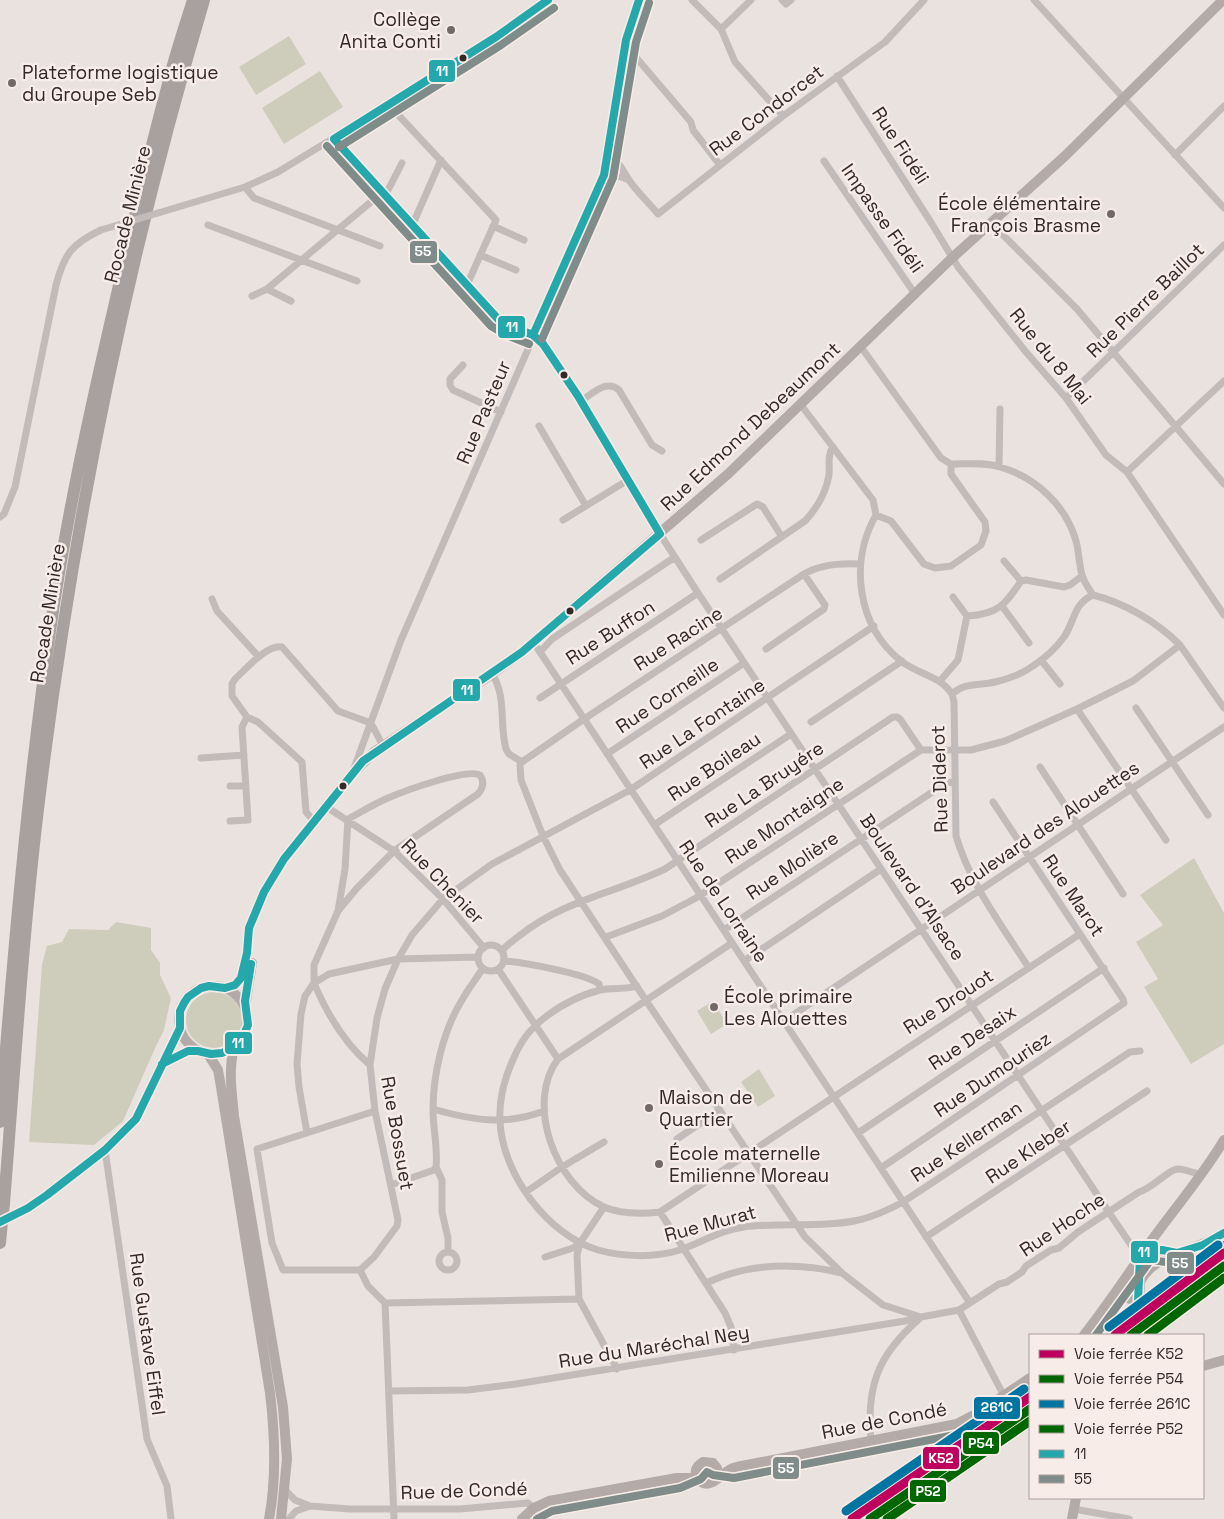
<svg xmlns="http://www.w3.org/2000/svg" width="1224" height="1519" font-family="'Space Grotesk',sans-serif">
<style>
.green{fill:#cecdbb}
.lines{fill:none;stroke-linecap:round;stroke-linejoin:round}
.street{stroke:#c3bbb9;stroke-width:7}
.secondary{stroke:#b4aba9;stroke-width:10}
.highway{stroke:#a9a19f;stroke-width:12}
.rail-casing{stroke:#aba5a3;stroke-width:4}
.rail{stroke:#f7ece7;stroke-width:2;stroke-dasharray:5.5;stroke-linecap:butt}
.street-bridge{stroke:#c3bbb9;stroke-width:7}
.secondary-bridge{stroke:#b4aba9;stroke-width:10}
.highway-bridge{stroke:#a9a19f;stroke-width:12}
.bus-1-casing{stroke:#f7ece7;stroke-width:11}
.bus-2-casing{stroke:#f7ece7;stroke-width:11}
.bus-1{stroke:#25a8ac;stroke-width:8}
.bus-2{stroke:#808c89;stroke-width:8}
.rail-1-casing{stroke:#f7ece7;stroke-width:12}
.rail-2-casing{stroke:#f7ece7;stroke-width:12}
.rail-3-casing{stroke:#f7ece7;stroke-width:12}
.rail-4-casing{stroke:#f7ece7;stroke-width:12}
.rail-1{stroke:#bf005f;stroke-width:9}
.rail-2{stroke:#060;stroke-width:9}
.rail-3{stroke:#0075a1;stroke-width:9}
.rail-4{stroke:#060;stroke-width:9}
.poi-dot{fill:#736a68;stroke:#f7ece7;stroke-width:2}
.bus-dot{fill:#332928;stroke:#f7ece7;stroke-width:2}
.labels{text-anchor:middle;stroke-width:5;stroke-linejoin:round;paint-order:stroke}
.poi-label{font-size:19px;fill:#332928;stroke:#f7ece7;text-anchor:start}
.street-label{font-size:19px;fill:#332928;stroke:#f7ece7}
.line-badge{stroke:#f7ece7;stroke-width:2}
.badge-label{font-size:14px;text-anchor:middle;font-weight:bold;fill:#fff}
</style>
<rect width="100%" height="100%" fill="#eae2df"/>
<path class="green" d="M289,36l17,28 -50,31 -17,-28z
M320,71l23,36 -59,37 -22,-36z
M1194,858l30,55v131l-33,20 -47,-77 14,-8 -22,-37 27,-17 -23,-30z
M116,922l35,6v22l9,13v12l11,23 -7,32 -8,16 -33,75 -29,24 -65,-3 13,-178 5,-18 15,-4 7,-13 39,1z
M186 1020a28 28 0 1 1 56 0a28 28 0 1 1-56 0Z
M713,1001l14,23 -16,10 -14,-23z
M759,1069l16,27 -17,11 -17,-25z"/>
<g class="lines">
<path class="street" d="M692,0l29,29 14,33 48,54
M782,0l4,4 5,-4
M1034,0l190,208
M721,29l30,-29
M624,53l10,2 57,67 2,8 27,35
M837,76l95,148 26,43 68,85 40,46 40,57 21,17 97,143
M389,105l107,115 -29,65
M334,139l49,55 115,125 12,7 23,9 10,9 35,52 82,138 38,59 416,627 26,38 20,3
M609,155c10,7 14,15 20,25 8,12 20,23 29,34l125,-98 102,-74 39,-42
M1175,155l49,-49
M824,161l91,133
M604,175l18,2 7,3
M245,187l9,11 126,48
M158,213l87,-26 33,-15 159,-97 59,-38 52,-37
M993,221l6,10 78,78 147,175
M208,225l149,56
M412,226l29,-66
M493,226l31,14
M480,255l36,15
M267,289l24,12
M252,296l15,-7 111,-93 9,-4 15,-29
M463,365l-13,14v6l3,5 48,22
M1066,398l158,-153
M581,401c12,-8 26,-22 38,-11l33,55 10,6
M801,405l72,95 3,15 15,6 33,43 11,4 16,-2 30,-21 5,-14 -1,-9 -34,-48v-10l-10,-6 -80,-111
M539,426l47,80
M999,466l1,-57
M1127,472l97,-91
M876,515c-27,47 -19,111 25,146 18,14 38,14 51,33 13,-12 26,-8 43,-12 13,-3 27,-8 38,-16 12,-8 23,-18 31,-29 11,-16 9,-33 29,-42 -4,-6 -9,-13 -11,-20 -3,-11 -3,-23 -6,-34 -10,-35 -40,-64 -76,-74 -15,-5 -33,-3 -49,-3
M0,517l4,-3 11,-27 41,-202c8,-30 15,-41 45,-55
M563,520l65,-40
M701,540l56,-36 6,3 19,30
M720,579l85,-58c13,-14 21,-28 24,-46 1,-11 -2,-19 4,-28
M1021,581l5,-1 38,7 6,-2 12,-9
M1093,595c32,8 64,27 87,50l44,63
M953,597l14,19c31,-2 37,-10 54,-35l-17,-20
M212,599l5,12 42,46
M1002,606l27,37
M534,643l436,660
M766,649l58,-40 1,-4 -21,-31
M540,652l12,-13 123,-82
M1041,660l19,24
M492,674c15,22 7,51 14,75l3,5 13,8
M940,681l18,-21 9,-44
M952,694l2,8 2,134c14,48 46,90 73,132
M540,698l158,-105
M1136,708l72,107
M1077,709l89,131
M811,722l91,-61
M607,754l137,-91
M201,758l43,-3
M522,762l-2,3 1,15 22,56 17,34 81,123 164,244 37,36 41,32 38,12 38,-7 40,-26 8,-2 15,-10 4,-6 25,-16 8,-2 19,-16 61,-40c14,-4 30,-23 39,-23 8,0 16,5 24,5
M522,762l62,-43 220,-145c17,-10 37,-11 56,-10
M1040,767l83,127
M353,771l48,-131 203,-465 22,-135 13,-40
M230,786h16
M325,806l69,45 49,48 41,49
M230,821l18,-1 -6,-93 5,-10
M314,821l-8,-9 -4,-50 -44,-40 -11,-5 -15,-21v-12l3,-5c11,-10 32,-35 47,-32l56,64 33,12 12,23
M654,825l137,-91
M724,930l222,-147 8,-1
M606,937l56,-21 34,-18 225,-148h50l34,-9 72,-32 56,-28 47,-36
M732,943l-174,116c-33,44 -3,126 46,148 16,7 38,7 56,5l420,-278
M478 958a13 13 0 1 1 26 0a13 13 0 1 1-26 0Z
M502,951c4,-6 11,-10 17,-15 45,-36 96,-43 146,-67l228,-152h4l3,2 21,31
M504,961c18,1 83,13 95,23l1,6
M744,961l137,-92
M498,969l60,90
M637,986c-11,4 -25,1 -37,4 -23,6 -46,19 -63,34 -11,10 -20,25 -25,38 -8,18 -13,40 -12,59 2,52 47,114 98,129 25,7 57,8 82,0 22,-8 41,-20 64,-23 37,-5 74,1 110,-6 17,-3 34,-11 49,-19l227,-150 10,-1
M784,1021l440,-294
M163,1064l22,-12 12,-2
M370,1065c-26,-22 -43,-51 -56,-82l15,-9 69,-15 80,-2
M433,1109c39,11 72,17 111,2
M375,1111l-118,38 15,94 11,27h77l14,-13 23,-31 1,-6 -23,-109 -5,-46 7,-47 8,-29 13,-30 14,-24 31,-36 49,-35 138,-74 244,-164
M307,1133l-8,-46 -2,-23 4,-50 4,-18 9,-13v-18l24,-54 19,-23 37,-37 84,-57c5,-6 7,-12 2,-19 -13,-7 -76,16 -92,23 -14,6 -27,14 -40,21l-3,50 -7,42
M858,1133l246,-165
M677,1139l43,-29
M105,1150l42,289 20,47 4,33
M436,1167l6,13v32l6,26v14
M881,1168l243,-165 -1,-4 -130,-197
M391,1185l43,-15 2,-3c2,-19 -3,-38 -3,-57 0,-36 10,-79 29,-110 6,-11 14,-21 21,-32
M526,1192l36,-25 42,-25
M604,1207l-24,36 -3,12 2,44 38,70
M660,1212l65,101 6,14 3,23
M0,1222l28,-14 19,-13 58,-45 24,-23 11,-15 18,-40 22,-44
M926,1237l221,-146
M439 1261a9 9 0 1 1 18 0a9 9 0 1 1-18 0Z
M545,1257l28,-9 7,-5
M360,1270l8,16 17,17
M706,1283c43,-20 90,-21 136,-10
M385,1303l9,216
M385,1303l194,-4
M959,1310l45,86
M389,1391l79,-1 48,-6 389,-63 16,-4
M871,1440c-5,-54 7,-85 48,-121
M285,1490l10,10 15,6 40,3h110l68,-6 6,5
M1074,1509l55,10
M289,1519l7,-8 14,-5"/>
<path class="secondary" d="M179 1020a34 34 0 1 1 68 0a34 34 0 1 1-68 0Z
M225,988l10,-3 6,-7 6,-25 2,-25 15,-36 20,-33 68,-85 22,-22 118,-78 30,-22 206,-178 224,-216 113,-102 158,-156
M245,1006l7,-43
M234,1048c-6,23 -2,45 0,68l49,291 4,52 -6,60
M208,1054l10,16 3,17 49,306c5,42 7,84 -1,126
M1145,1251l17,-1 15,3
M1140,1282c15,-31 58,-30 84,-49
M1115,1295l23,6
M1139,1305l1,-28
M1084,1335c23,-29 44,-61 65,-91 25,-35 53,-67 75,-104
M1203,1366l21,-6
M716,1479l1,-11 -4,-5 -10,-1c-4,3 -7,5 -7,9 -1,4 1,8 5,11 10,7 21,-9 30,-13 5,-3 11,-3 16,-4l210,-41 21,-11 52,-35
M522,1519l12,-11 15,-7 128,-23h20
M1072,1519l4,-21"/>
<path class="highway" d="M0,1122c13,-164 27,-328 50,-491 16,-113 41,-225 67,-337 16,-69 31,-138 50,-206 7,-30 17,-59 26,-88
M4,1203c11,-137 19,-274 36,-410 33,-268 87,-534 164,-793
M0,1243l1,-11"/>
<g class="rail-casing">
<path id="rail" d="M1135,1335l24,-15 65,-50"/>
</g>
<use href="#rail" class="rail"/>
<path class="street-bridge" d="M101,230l57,-17"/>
<path class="secondary-bridge" d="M1139,1305l4,30"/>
<path class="highway-bridge" d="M1,1232l3,-29"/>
<g class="bus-1-casing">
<path id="bus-1" d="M334,139l164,180 12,7 23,9 10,9 35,52 82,138
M334,139l162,-102 52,-37
M533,335l71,-160 22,-135 13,-40
M162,1064l26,-13h10l13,3 11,-1 10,-5 9,-7 7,-16 -3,-24 6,-37
M0,1222l28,-14 19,-13 58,-45 31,-31 44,-91v-17l4,-8 4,-6 13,-9 8,-2 16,2 10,-3 6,-7 6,-25 2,-25 15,-36 20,-33 79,-98 159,-109 138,-118
M1143,1335l-5,-34 2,-43 5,-7 17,-1 15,3 26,-8 21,-12"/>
</g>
<g class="bus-2-casing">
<path id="bus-2" d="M327,146l164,180 15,9 23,9
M339,147l162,-102 53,-37
M542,339l71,-161 23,-136 13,-39
M1096,1335l54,-74c10,-1 21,3 29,2 16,-2 31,-11 45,-18
M537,1519l15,-8 128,-23 21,-9 6,-7 6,3 21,3 226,-44 24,-13 46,-31"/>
</g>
<use href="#bus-1" class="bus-1"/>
<use href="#bus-2" class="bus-2"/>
<g class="rail-1-casing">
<path id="rail-1" d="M1115,1335l109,-82
M852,1519l178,-122"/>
</g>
<g class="rail-2-casing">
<path id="rail-2" d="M1131,1335l93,-69
M870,1519l160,-110"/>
</g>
<g class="rail-3-casing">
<path id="rail-3" d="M1109,1327l109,-82
M846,1511l178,-122"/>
</g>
<g class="rail-4-casing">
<path id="rail-4" d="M1148,1335l76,-57
M887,1519l143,-98"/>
</g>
<use href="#rail-1" class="rail-1"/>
<use href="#rail-2" class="rail-2"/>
<use href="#rail-3" class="rail-3"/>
<use href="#rail-4" class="rail-4"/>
</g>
<g class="poi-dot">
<circle cx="451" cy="30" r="5"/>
<circle cx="12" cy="83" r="5"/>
<circle cx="1111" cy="214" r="5"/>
<circle cx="714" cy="1007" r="5"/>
<circle cx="649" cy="1108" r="5"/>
<circle cx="659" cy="1164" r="5"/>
</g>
<g class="bus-dot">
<circle cx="463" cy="58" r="4.5"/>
<circle cx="564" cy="375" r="4.5"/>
<circle cx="570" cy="611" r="4.5"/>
<circle cx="343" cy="786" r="4.5"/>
</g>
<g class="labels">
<g class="poi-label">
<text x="441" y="26" text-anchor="end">Collège<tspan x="441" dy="22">Anita Conti</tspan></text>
<text x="22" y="79">Plateforme logistique<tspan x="22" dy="22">du Groupe Seb</tspan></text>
<text x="1101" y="210" text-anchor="end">École élémentaire<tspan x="1101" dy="22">François Brasme</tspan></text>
<text x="724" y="1003">École primaire<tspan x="724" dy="22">Les Alouettes</tspan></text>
<text x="659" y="1104">Maison de<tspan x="659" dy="22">Quartier</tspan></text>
<text x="669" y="1160">École maternelle<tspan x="669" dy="22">Emilienne Moreau</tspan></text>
</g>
<g class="street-label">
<text transform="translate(766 110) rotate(-37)" y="7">Rue Condorcet</text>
<text transform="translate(901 145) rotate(57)" y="7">Rue Fidéli</text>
<text transform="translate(127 214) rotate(-76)" y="7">Rocade Minière</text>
<text transform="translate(883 218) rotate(55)" y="7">Impasse Fidéli</text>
<text transform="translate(1145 300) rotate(-44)" y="7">Rue Pierre Baillot</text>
<text transform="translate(1051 356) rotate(51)" y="7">Rue du 8 Mai</text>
<text transform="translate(483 412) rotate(-67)" y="7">Rue Pasteur</text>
<text transform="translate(750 426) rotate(-43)" y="7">Rue Edmond Debeaumont</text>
<text transform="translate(47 613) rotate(-81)" y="7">Rocade Minière</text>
<text transform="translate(610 632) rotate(-33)" y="7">Rue Buffon</text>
<text transform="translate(678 638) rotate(-33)" y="7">Rue Racine</text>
<text transform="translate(667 695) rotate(-34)" y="7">Rue Corneille</text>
<text transform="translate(702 723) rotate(-34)" y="7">Rue La Fontaine</text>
<text transform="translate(714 766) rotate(-34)" y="7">Rue Boileau</text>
<text transform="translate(939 779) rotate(-92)" y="7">Rue Diderot</text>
<text transform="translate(764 784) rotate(-34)" y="7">Rue La Bruyére</text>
<text transform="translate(784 820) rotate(-34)" y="7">Rue Montaigne</text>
<text transform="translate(1045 827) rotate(-34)" y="7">Boulevard des Alouettes</text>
<text transform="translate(792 865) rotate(-34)" y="7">Rue Molière</text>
<text transform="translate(443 881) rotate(46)" y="7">Rue Chenier</text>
<text transform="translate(913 887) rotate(56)" y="7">Boulevard d'Alsace</text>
<text transform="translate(1074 895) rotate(56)" y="7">Rue Marot</text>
<text transform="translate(724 901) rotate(56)" y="7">Rue de Lorraine</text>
<text transform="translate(948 1001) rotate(-33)" y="7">Rue Drouot</text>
<text transform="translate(972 1037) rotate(-34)" y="7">Rue Desaix</text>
<text transform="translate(992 1074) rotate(-34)" y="7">Rue Dumouriez</text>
<text transform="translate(398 1133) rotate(80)" y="7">Rue Bossuet</text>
<text transform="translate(966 1141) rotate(-34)" y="7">Rue Kellerman</text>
<text transform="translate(1028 1151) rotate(-34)" y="7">Rue Kleber</text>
<text transform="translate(710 1223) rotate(-15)" y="7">Rue Murat</text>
<text transform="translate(1062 1224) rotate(-34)" y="7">Rue Hoche</text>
<text transform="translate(148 1334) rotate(82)" y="7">Rue Gustave Eiffel</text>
<text transform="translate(654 1346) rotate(-9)" y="7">Rue du Maréchal Ney</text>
<text transform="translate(884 1420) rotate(-11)" y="7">Rue de Condé</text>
<text transform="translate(464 1490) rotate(-2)" y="7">Rue de Condé</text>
</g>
</g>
<g class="line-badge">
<rect x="428" y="59" width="28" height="24" rx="5" fill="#25a8ac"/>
<rect x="409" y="240" width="29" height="24" rx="5" fill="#808c89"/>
<rect x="497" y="315" width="29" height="24" rx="5" fill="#25a8ac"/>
<rect x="452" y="678" width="29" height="24" rx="5" fill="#25a8ac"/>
<rect x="224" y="1031" width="29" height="24" rx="5" fill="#25a8ac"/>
<rect x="1130" y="1240" width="29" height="24" rx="5" fill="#25a8ac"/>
<rect x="1166" y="1251" width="29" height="24" rx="5" fill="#808c89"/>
<rect x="973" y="1396" width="48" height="24" rx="5" fill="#0075a1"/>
<rect x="962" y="1431" width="38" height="24" rx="5" fill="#060"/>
<rect x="922" y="1446" width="38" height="24" rx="5" fill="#bf005f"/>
<rect x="772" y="1456" width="28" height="24" rx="5" fill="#808c89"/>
<rect x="909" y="1479" width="38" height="24" rx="5" fill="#060"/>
</g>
<g class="badge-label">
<text x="442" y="76">11</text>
<text x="423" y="256">55</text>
<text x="512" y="332">11</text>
<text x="467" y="695">11</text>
<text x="238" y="1048">11</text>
<text x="1144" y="1257">11</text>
<text x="1180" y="1268">55</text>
<text x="997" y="1412">261C</text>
<text x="981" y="1448">P54</text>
<text x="941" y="1463">K52</text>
<text x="786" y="1473">55</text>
<text x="928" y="1496">P52</text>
</g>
<rect x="1029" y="1334" width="175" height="165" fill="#f7ece7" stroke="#a99e9b"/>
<rect x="1039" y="1350" width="25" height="8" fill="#bf005f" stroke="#a99e9b"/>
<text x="1074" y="1359" font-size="15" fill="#332928">Voie ferrée K52</text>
<rect x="1039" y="1375" width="25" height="8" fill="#006600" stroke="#a99e9b"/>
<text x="1074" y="1384" font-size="15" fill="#332928">Voie ferrée P54</text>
<rect x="1039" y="1400" width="25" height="8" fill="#0075a1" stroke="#a99e9b"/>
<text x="1074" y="1409" font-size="15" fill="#332928">Voie ferrée 261C</text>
<rect x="1039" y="1425" width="25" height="8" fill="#006600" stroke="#a99e9b"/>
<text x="1074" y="1434" font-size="15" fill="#332928">Voie ferrée P52</text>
<rect x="1039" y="1450" width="25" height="8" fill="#25a8ac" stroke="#a99e9b"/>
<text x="1074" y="1459" font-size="15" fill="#332928">11</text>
<rect x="1039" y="1475" width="25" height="8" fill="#808c89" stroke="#a99e9b"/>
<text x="1074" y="1484" font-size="15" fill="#332928">55</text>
</svg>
